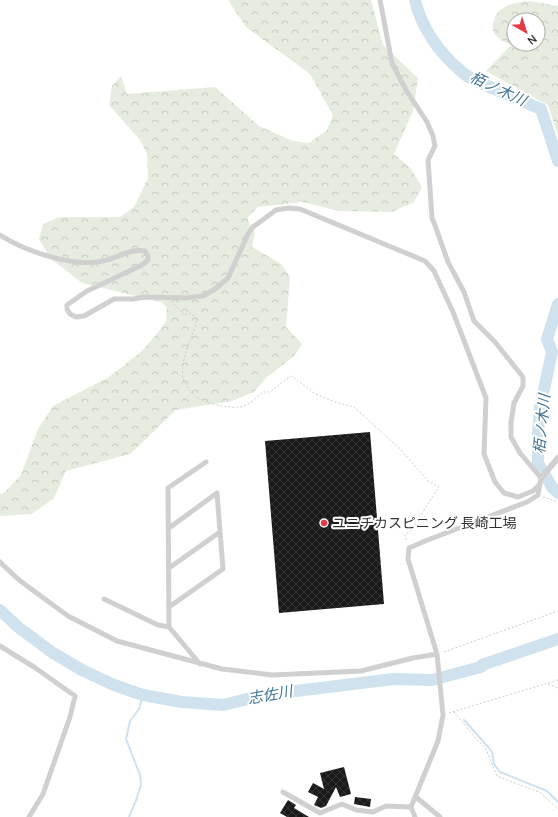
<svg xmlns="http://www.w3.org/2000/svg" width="558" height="817" font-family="Manrope,'Noto Sans JP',sans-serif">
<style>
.forest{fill:url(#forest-crowns);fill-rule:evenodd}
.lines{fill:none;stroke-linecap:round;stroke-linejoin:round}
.stream{stroke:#cfe2ee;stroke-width:2}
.river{stroke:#cfe2ee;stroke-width:12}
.building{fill:url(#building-cross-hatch)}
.path{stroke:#cdcdcd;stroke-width:1;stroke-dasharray:2 2;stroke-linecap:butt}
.minor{stroke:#d0d0d0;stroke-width:5}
.tertiary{stroke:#d0d0d0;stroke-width:6}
.poi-dot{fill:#e63946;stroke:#fff;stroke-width:1.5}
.labels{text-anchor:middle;stroke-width:4;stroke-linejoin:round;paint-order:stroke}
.poi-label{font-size:14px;fill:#333;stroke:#fff;text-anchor:start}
.water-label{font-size:15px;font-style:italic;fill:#3f7597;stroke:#fff}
</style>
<defs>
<pattern id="forest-crowns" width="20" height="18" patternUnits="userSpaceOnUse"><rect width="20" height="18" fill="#e6ecdf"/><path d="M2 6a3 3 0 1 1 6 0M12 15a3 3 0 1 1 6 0" fill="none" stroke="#c6cbc0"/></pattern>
<pattern id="building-cross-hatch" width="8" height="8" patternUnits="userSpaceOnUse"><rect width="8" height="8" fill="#1a1a1a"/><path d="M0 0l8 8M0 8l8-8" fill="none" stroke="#333"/></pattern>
</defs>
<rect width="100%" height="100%" fill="#fff"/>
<path class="forest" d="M228,0h143l12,45 35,33 -5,33 -19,43 17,15 11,18 -8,15 -22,10 -53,-1 -36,-9 -45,5 -11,11 8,16 -3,13 29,17 9,13 -4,50 16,17 -8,12 -28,22 -12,14 -22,9 -56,9 -46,44 -64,17 -12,27 -22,16 -32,2v-22l5,-2 16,-17 17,-46 15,-23 56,-29 32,-25 19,-22 6,-9 1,-13 -6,-6 -79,-19 -32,-25 -11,-19 4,-15 17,-7h60l14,-10 14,-29 -1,-24 -7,-14 -31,-35 3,-19 9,-10 6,18 88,-7 44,39 34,15 16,2 18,-13 6,-15 -23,-41 -64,-47z
M529,1l29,5v130l-10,-31 -62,-34 25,-26c-3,-2 -8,-3 -11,-6 -4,-2 -8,-8 -7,-13 1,-20 19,-23 36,-25zM514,20h24v24h-24z"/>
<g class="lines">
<path class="stream" d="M464,720l25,28 3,4 2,12 6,8 47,19 11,11
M129,817l8,-19 4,-14 -1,-9 -14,-36 4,-18 9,-12 4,-14"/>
<path class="river" d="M415,0c6,27 25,54 46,71 13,12 31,16 46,23 12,5 23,11 34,15l17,52
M558,304l-11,35 5,13 -12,56 -2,26v29l14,24 6,6
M0,610l18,17 35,26 29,17 32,15 29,10 39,7 41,3 41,-10 129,-16 39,1 49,-13 1,-2 76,-26"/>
</g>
<path class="building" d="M370,432l14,172 -105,9 -14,-172z
M344,767l7,27 -11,3 -4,-10 -10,19 -5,2 -7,-3 4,-8 -10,-5 5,-9 11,6 -4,-16z
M355,797l16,2 -1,8 -16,-3z
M288,800l8,5 -2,3 15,9h-22l-7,-4z"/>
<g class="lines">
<path class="path" d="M174,304l10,11 7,-2 5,7v5c-5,14 -18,41 -12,56 2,4 8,12 11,15 9,7 34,13 45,11 9,-1 16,-10 23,-15h7l15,-12 7,-4 22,17 21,9 19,5 47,43 27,31 11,6 -28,43 -6,5 2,7
M543,497l15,5
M444,652l114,-41
M548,684l10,4
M454,712l23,28 9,9 11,27 44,17 17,16
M449,713l109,-33"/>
<path class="minor" d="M380,0l12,63 14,27 21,32 6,14 2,10 -7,14 4,58 4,10 12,34 16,30 10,29 21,21 28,35v9l-9,17 -3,19v15l9,16 21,25 -3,17 -11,7 -102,39 -16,7 -1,11 29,95 6,61 -5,26 -27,66 4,10
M0,235c25,16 74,33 103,26 14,-3 28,-13 42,-10l3,5v4l-6,5 -55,26 -20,14v4l3,5 6,3 8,-1 30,-17h19l13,-2 39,1 18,-2 12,-7 13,-11 20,-44 5,-7 23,-17 13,-2 11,1 125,52 9,10 19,41 33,86 -2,56 11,28 9,11 14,4 15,-6 6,-6
M169,528l48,-35 6,76 -54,38
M0,562l19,18 49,36 49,25 105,28 50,6 89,-4 52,-13 24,-4
M169,568l51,-36
M104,599l54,26 11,2
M0,646l34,21 41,29 -5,21 -27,77 -14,23
M200,664l-31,-37 -1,-139 38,-26
M283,792l37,21 22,-9 14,6 17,2 13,-6 25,1
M416,797l24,20"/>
<path class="tertiary" d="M541,478l17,-20"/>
</g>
<circle class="poi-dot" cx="324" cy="523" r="4"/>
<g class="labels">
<g class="poi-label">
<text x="332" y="528">ユニチカスピニング 長崎工場</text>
</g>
<g class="water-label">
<text transform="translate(498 89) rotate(25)" y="5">栢ノ木川</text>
<text transform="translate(542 424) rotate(-85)" y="5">栢ノ木川</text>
<text transform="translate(270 695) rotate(-10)" y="5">志佐川</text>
</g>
</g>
<g transform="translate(526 32) rotate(141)"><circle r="19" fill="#ffffff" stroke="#adadad"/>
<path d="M0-3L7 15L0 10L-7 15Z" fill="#e63946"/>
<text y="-6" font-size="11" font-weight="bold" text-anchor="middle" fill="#333333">N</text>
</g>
</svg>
